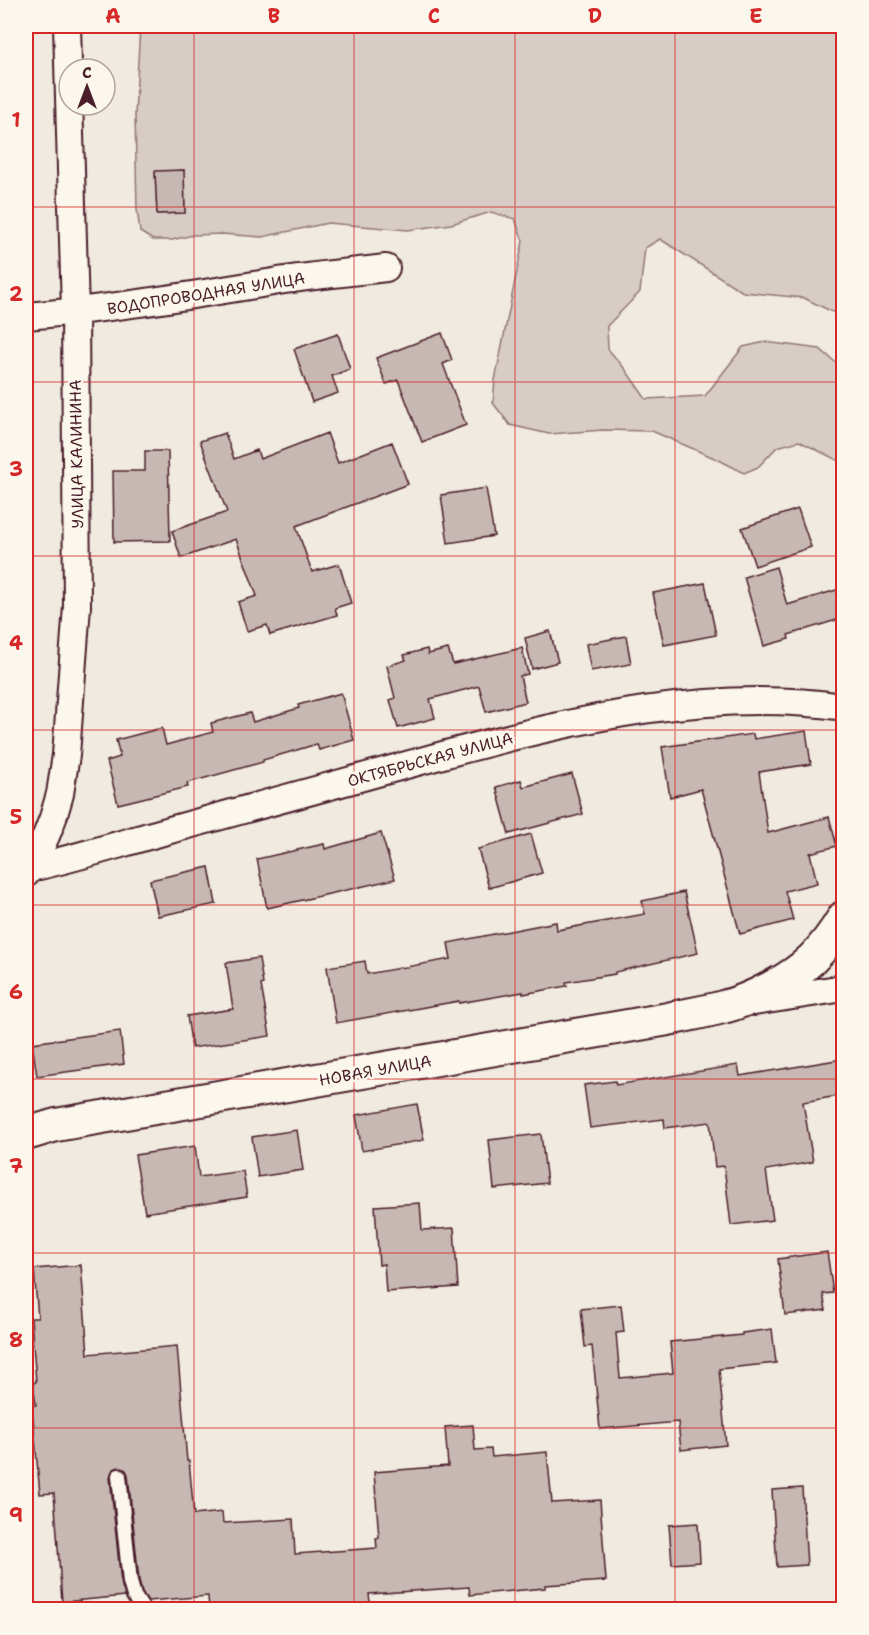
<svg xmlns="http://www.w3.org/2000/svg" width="869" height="1635" font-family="'Shantell Sans',sans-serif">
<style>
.green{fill:#d8ccc6;stroke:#917678;stroke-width:1.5;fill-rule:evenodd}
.building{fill:#c8b8b3;stroke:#4a1f2b;stroke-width:1.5}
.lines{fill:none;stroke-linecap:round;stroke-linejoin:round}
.service-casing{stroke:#4a1f2b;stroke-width:18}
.minor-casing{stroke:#4a1f2b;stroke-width:30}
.tertiary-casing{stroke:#4a1f2b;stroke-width:36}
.service{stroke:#fbf7ec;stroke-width:14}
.minor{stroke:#fbf7ec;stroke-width:26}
.tertiary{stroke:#fbf7ec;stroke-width:32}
.grid{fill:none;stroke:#d62828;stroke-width:1.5;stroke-opacity:0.55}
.labels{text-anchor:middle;stroke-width:5;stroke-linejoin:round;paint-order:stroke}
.street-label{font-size:16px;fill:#4a1f2b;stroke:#fbf7ec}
.neatline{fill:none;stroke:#d62828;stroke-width:2}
.grid-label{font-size:20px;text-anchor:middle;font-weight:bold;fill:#d62828}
</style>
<rect width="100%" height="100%" fill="#f0eae0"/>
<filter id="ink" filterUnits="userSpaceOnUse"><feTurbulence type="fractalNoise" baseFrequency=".0167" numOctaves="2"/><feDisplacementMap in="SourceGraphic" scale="12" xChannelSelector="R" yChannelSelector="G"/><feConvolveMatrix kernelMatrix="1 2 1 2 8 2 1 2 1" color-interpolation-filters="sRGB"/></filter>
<g filter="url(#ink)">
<path class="green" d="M140,26h703v291l-39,-19 -61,-6 -83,-53 -15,9 -5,44 -33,34 1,23 17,20 21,30 59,-3 38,-49 22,-5 55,7 23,20v94l-44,-22 -22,6 -19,20 -14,6 -25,-13 -67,-29 -49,-1 -54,4 -39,-9 -17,-22 2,-23 28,-139 -8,-22 -24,-7 -40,12 -43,6 -80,-7 -66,14 -40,-3 -29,1 -21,5h-19l-13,-8 -3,-23 -2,-94zM184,170l1,43 -28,1 -2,-42z"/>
<path class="building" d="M184,170l1,43 -28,1 -2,-43z
M442,333l10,27 -9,4 23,61 -44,17 -24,-62 -12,4 -10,-26z
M338,334l12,35 -18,7 6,17 -26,9 -18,-53z
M225,433l9,26 23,-9 3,9 67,-26 11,30 54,-21 16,42 -112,42 16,46 27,-8 12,39 -16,5 2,7 -67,20 -3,-10 -20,6 -9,-29 19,-6 -21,-57 -55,19 -9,-27 55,-19 -27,-71z
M145,451h23l2,90 -56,1 -1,-71h32z
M486,488l8,48 -46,7 -7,-48z
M798,509l13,38 -56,19 -13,-38z
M776,567l11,38 56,-17v30l-55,17 1,4 -25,7 -20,-69z
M705,583l11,52 -52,10 -11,-52z
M550,631l8,31 -26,7 -7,-31z
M626,636l5,28 -40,7 -5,-27z
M522,648l6,26 -8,2 6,26 -40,10 -7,-26 -49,13 5,19 -37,10 -8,-28 5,-2 -8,-32 19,-6 -2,-5 23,-6 1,5 20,-5 5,15z
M341,693l13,47 -35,10 -2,-6 -54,16v2l-76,21 1,4 -70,17 -11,-43 13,-4 -4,-17 46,-12 4,17 47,-13 -2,-9 39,-10 3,9 46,-14 -1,-3z
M806,731l5,33 -52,8 9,61 61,-16 8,29 -27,7 7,30 -32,8 8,29 -53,14 -39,-145 -31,8 -8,-50 91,-13 1,5z
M572,774l11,40 -74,20 -13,-47 25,-7 2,7z
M381,833l14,46 -128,29 -10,-49 67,-15 1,5z
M531,834l11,39 -53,15 -11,-39z
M209,867l7,37 -58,12 -8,-36z
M684,892l14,61 -83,19v2l-49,8 1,4 -44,8v-2l-64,11v-2l-123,22 -9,-56 38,-6 2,13 84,-15 -3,-16 108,-21 1,8 88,-16 -3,-13z
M259,958l4,26 -2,1 9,51 -78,12 -5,-32 46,-7 -7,-46z
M120,1031l4,33 -87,12 -5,-33z
M843,1059v36l-40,7 10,60 -47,8 7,50 -42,5 -7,-59 -9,1 -5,-45 -45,6 -1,-9 -74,9 -6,-43 31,-4 1,4 122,-20 2,11z
M417,1104l7,36 -62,11 -6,-36z
M297,1130l6,40 -45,7 -6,-40z
M541,1134l6,49 -53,6 -5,-49z
M195,1146l4,31 44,-6 4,26 -102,16 -10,-58z
M420,1203l2,27 32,-2 4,59 -72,5 -2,-28 -5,1 -4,-59z
M827,1252l6,41 -10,1 3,16 -41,5 -7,-56z
M81,1265l7,89 89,-8 10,115h2l5,54 28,-3 1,11 70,-4 2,35 82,-6 -1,-10h3l-5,-66 74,-6 -3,-39 28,-2 2,25 16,-1 1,8 55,-5 5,51 48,-3 6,81 -61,4v3l-75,7 -1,-8 -100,7 2,16h-162l-1,-14 -60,5 -6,-9 -3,-12 -11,-105 -2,-5 -7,-3 -6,2 -3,8 11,106 4,13 -63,6 -8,-109 -14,1 -8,-88 4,-1 -3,-22 3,-1 -5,-64h7l-4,-49z
M621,1305l3,27 -8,1 4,45 53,-5 -3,-31 72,-7v-2l30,-4 4,34 -57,6 7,76 -45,5 -3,-28 -78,7 -8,-83 -7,1 -4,-38z
M802,1488l5,77 -30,2 -5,-77z
M698,1523l2,39 -28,2 -3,-39z"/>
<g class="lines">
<g class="service-casing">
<path id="service" d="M119,1476l11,106 4,14 9,14"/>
</g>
<g class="minor-casing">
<path id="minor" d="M26,316c87,-7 173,-22 259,-36 34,-5 68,-8 101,-12
M26,869c48,-10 96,-26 144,-39 93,-26 186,-52 280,-77 128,-34 261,-66 394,-46
M26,874l4,-5 16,-33 7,-18 7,-24 6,-39 11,-149 -2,-294 -8,-286
M754,1002l90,-14"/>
</g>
<g class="tertiary-casing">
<path id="tertiary" d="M26,1134l30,-9 612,-106c18,-4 37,-7 55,-12 28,-7 69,-28 90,-49 12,-12 22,-26 31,-41"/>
</g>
<use href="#service" class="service"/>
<use href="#minor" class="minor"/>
<use href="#tertiary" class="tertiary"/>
</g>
</g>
<path class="grid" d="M194,26v1584M354,26v1584M515,26v1584M675,26v1584M26,207h818M26,382h818M26,556h818M26,730h818M26,905h818M26,1079h818M26,1253h818M26,1428h818"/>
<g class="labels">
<g class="street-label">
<text transform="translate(206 293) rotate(-9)" y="6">ВОДОПРОВОДНАЯ УЛИЦА</text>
<text transform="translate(76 454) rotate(-91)" y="6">УЛИЦА КАЛИНИНА</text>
<text transform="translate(430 759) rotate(-15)" y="6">ОКТЯБРЬСКАЯ УЛИЦА</text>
<text transform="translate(375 1070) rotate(-10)" y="6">НОВАЯ УЛИЦА</text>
</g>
</g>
<rect width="869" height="1635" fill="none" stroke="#fbf7ec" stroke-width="66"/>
<g transform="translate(87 87)"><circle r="28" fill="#fbf7ec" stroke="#b4a19f" stroke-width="1.5"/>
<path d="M0-4.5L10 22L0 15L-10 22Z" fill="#4a1f2b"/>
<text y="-9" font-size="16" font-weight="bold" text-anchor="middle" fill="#4a1f2b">С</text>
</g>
<rect x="33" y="33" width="803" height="1569" class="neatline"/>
<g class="grid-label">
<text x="113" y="23">A</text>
<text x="274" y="23">B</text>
<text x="434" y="23">C</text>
<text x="595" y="23">D</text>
<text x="756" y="23">E</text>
<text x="16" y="127">1</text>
<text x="16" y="301">2</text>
<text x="16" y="476">3</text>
<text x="16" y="650">4</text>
<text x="16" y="824">5</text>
<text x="16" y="999">6</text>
<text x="16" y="1173">7</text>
<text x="16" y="1347">8</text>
<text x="16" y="1522">9</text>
</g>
</svg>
